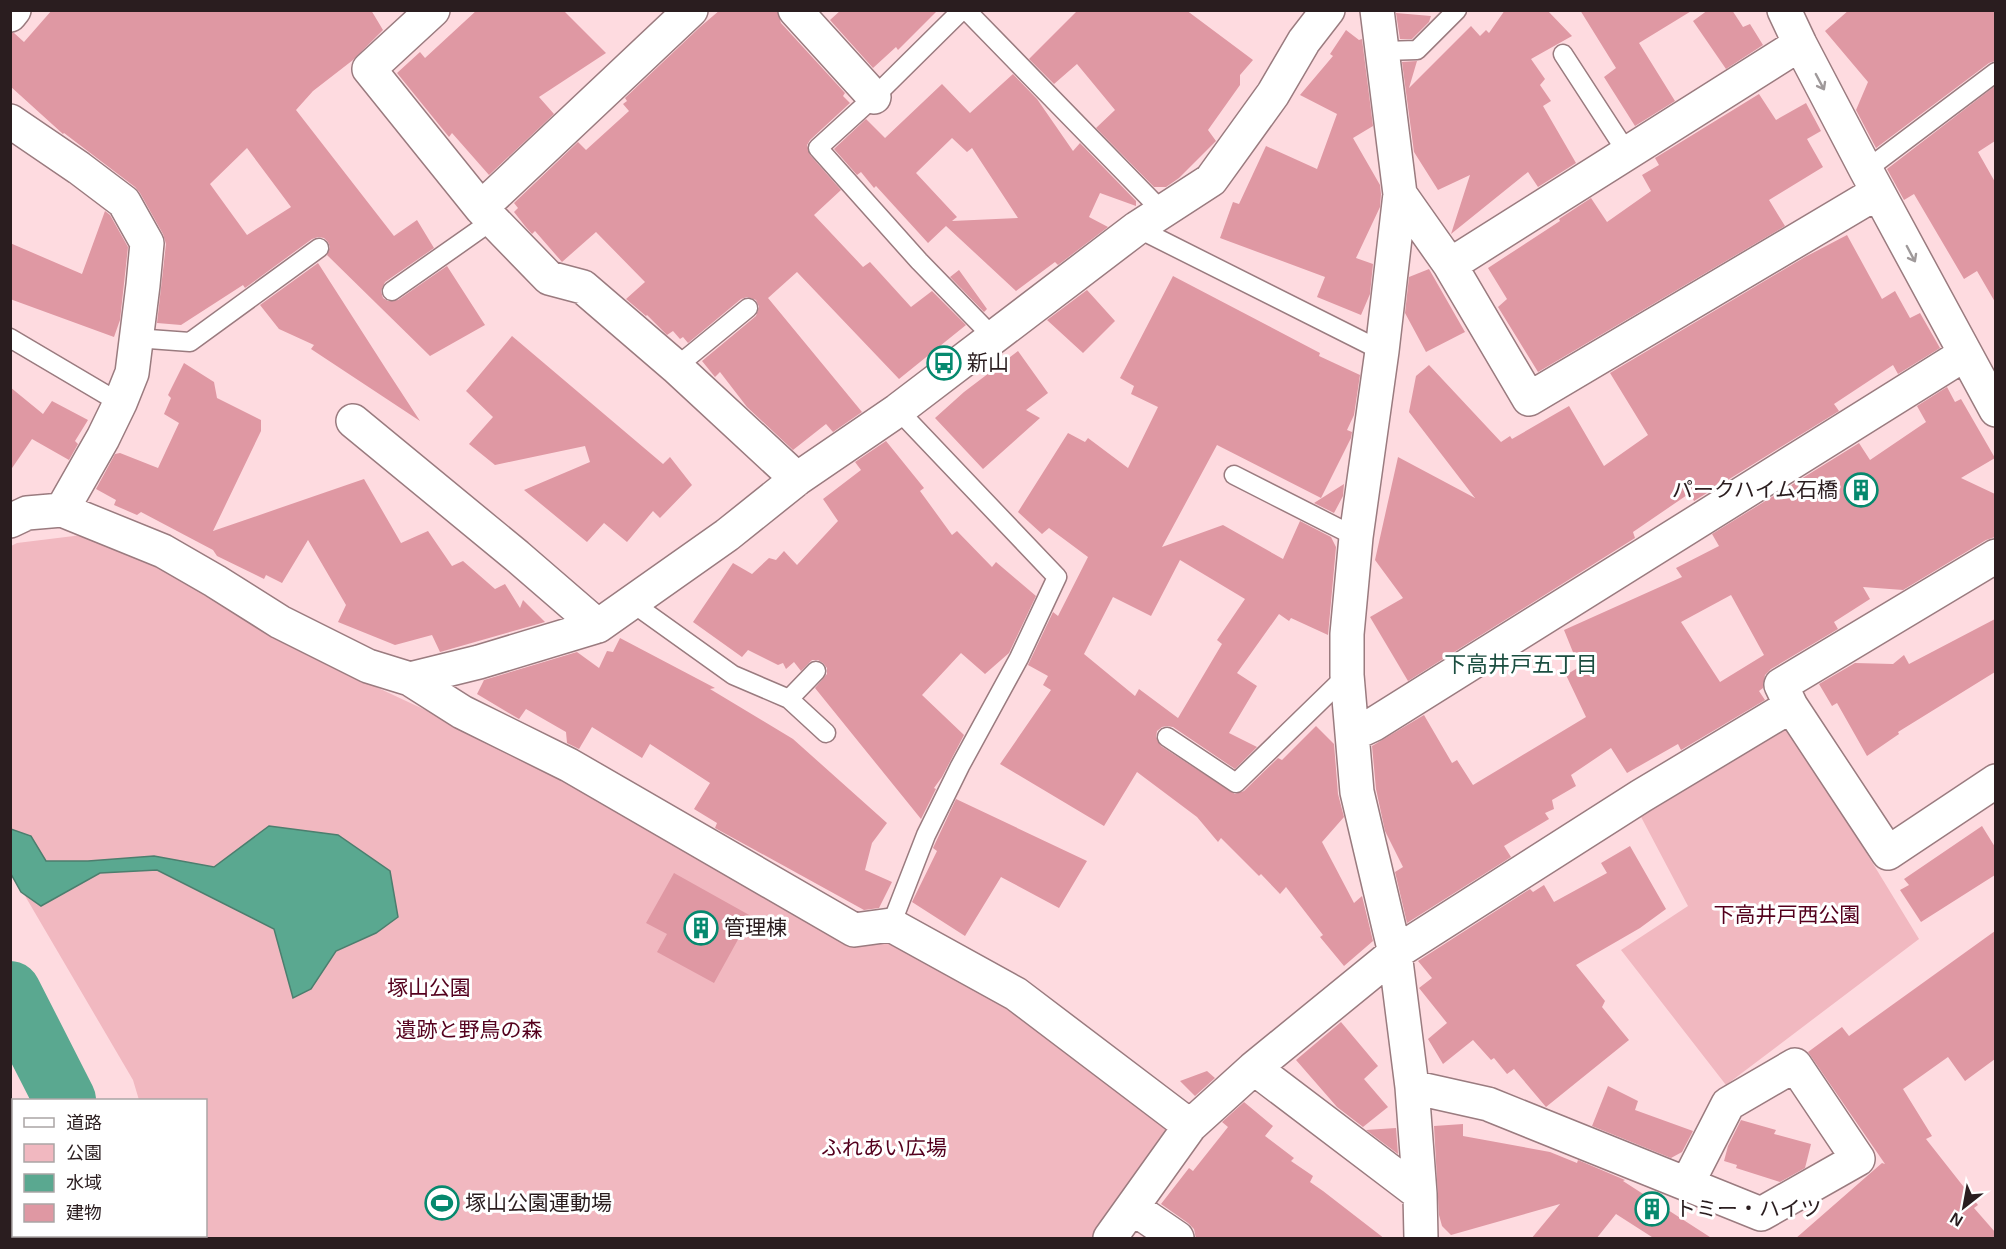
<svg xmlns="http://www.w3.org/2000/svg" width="2006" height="1249" font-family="Helvetica,'Noto Sans JP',sans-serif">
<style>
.green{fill:#f1b8c0}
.water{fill:#5aa890;stroke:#4c7e6e;stroke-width:1.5}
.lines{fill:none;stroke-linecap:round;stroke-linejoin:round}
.river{stroke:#5aa890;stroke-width:62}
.building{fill:#df98a3;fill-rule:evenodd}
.lane-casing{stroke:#9a7b7f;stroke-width:21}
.street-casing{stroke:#9a7b7f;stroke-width:36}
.lane{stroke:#fff;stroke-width:18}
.street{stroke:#fff;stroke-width:33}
.oneway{stroke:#9f999a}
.labels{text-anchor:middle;stroke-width:6;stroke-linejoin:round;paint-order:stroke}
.poi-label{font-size:21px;fill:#2a1d1f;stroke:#fff;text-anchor:start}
.park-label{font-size:21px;fill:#54001d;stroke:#fff}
.neighbourhood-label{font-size:22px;fill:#1b4e40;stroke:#fff}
</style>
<rect width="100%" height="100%" fill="#fedbe0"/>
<path class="green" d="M82,535l47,16 215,121 370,173 288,158 178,125 -84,110h-910l-1,-2h21v-136h-67l-6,-20 -122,-208v-326l6,-3z
M1784,718l135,221 -193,146 -105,-135 67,-44 -48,-91z"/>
<path class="water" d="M269,826l69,9 52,36 8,46 -22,16 -40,18 -25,38 -18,9 -19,-69 -117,-59 -57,3 -59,33 -20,-14 -10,-18v-45l20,7 15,25h42l66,-5 60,11z"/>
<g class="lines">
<path class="river" d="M10,992l55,108
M133,1236l1,2"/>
</g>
<path class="building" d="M52,10h319l12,20 -30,30 -40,31 -17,19 98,126 23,-16 17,28 -49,34 -4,9 2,7 5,3 10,-1 49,-34 38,59 -55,31 -103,-101 3,-8 -2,-5 -4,-4 -6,-1 -6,2 -67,49 -2,-3 -62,40 -24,-2 9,-79 -3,-10 -23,-41 -5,-6 -71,-54 -1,1 -53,-48v-53h4l10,9zM247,148l44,59 -44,28 -37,-51z
M477,10h86l43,43 -67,44 15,17 -65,61 -37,-42 -3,4 -52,-64 23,-21 5,6z
M720,10h57l4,13 64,70 -2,3 7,7 -40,37 -3,5 3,10 31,35 -27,25 49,52 7,-5 41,45 21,-16 34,34 -67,54 -102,-107 -29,26 94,114 -29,20 -7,-8 -33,26 -46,-43 -27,-35 -5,5 -13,-16 54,-45 3,-9 -3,-7 -9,-3 -6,2 -53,44 -5,-6 -3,2 -7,-8 -6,4 -20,-20 -1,1 -20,-17 19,-17 -49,-50 -34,30 -27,-31 -3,3 -7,-8 -11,-14 4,-4 -4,-5 64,-61 8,8 43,-39 -6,-7 4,-3 -2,-3 75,-71z
M841,10h97l-40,40 -2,-3 -23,21 -43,-48z
M1078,10h108l67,50 -13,15v10l-32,45 8,11 -37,37 -13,9h-12l-58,-59 19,-18 -38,-46 -23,20 -25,-25z
M1505,10h42l25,26 -41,23 14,20 -5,6 11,16 -8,5 33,57 -38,24 -10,-15 -77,62 19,-59 -32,15 -24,-38 -12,-90 15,-1 -8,27 62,-62 9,10 6,-6 3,3z
M1580,10h113l-54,33 36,58 -40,25 -31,-49 12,-9z
M1708,10h24l11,17 7,-3 13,21 -37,24 -33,-48z
M1849,10h146v51l-6,2 -113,85 -20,-38 12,-28 -43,-51z
M1396,13l35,3 -2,6 -17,17h-12z
M1346,30l13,10 3,-1 11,87 -20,12 27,47 1,9 -1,13 -24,51 17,6 -3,30 -9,21 -44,-18 8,-20 -105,-39 13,-36 6,2 27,-58 51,23 20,-55 -37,-19 33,-39 -3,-2z
M1013,74l24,25 36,52 7,-8 56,58v5l-36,-13 -11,24 19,10 -50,38 -3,-3 -39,29 -70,-65 -18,17 -52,-57 -2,2 -13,-16 -4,3 -23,-26 32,-30 19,19 57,-54 28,29zM952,138l15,14 5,-4 46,70 -66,3 5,-4 -41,-44z
M1995,86v55l-17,11 17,30v120l-18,-31 -13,8 -50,-85 -10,6 -17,-31z
M1759,94l17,26 30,-17 15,28 -14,8 16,28 -54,33 16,26 -247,146 -40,-65 9,-8 -19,-31 72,-47 -1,-2 32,-21 16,24 44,-31 -9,-16 17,-10 -4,-7z
M105,211l5,4 18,32 -8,73 -6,17 -104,-38v-56l72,31z
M1847,235l35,64 13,-8 15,27 10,-5 20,35 -42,26 -5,-9 -59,39 5,7 -145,90 -4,-8 -57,39 2,6 -227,143 -38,-64 33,-19 -28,-38 23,-103 77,41 -66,-86 7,-36 13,-11 72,77 9,-6 2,3 57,-33 35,60 44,-31 -38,-62 195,-116z
M318,263l68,106 34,52 -109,-72 3,-4 -35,-16 -19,-24z
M1429,269l36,63 -39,20 -21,-39 4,-36z
M959,270l28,39 -3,3 -34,-35z
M1173,276l147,77 -1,3 41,19 -6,40 -7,15 5,2 -1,6 -30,60 -104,-53 -55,102 61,-22 60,34 17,-38 31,16 5,10 -8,88 -37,-17 -2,3 -10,-7 -42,59 20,13 -28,47 28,14 -22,22 -62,-42 -6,-1 -5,1 -5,4 -1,6 5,9 74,48 9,-3 34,-33 4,2 34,-34 18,18 4,50 6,23 -22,25 32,61 8,-7 11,45 -29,25 -24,-29 3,-2 -37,-48 -6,7 -19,-20 -2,2 -38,-38 -3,4 -21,-25 -60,-45 -33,54 -104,-62 51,-74 -8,-5 5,-9 -20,-11 25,-53 5,4 30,-59 -39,-29 -7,6 -24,-22 50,-79 17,9 3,-4 40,30 30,-61 -27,-13 3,-8 -14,-8zM1180,560l65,39 -28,41 5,4 -44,74 -39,-29 -4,7 -51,-42 29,-57 38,19z
M1087,290l28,31 -32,32 -36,-33z
M512,336l151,128 7,-7 22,28 -32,33 -7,-7 -26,31 -23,-19 -17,19 -63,-52 66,-28 -5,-16 -90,19 -26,-21 24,-27 -27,-26z
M1018,351l30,42 -22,17 14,8 -57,51 -48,-51 29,-26z
M184,363l30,19 3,16 44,22v11l-48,100 151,-52 37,64 27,-12 24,35 11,-5 32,28 10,-5 15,24 3,-8 22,22 -105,30 -8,-17 -37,10 -57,-23 8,-17 -38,-65 -26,43 -16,-8 -2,4 -47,-23 -4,-6 -72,-38 -4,3 -23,-10 2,-5 -20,-11 19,-35 5,-1 38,15 21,-45 -15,-9 7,-16 -3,-3z
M10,387l33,27 9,-13 36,19 -13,21 3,3 -9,16 -37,-21 -22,32z
M1947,387l8,15 6,-3 34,59 -34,20 34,16v43l-9,3 -83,50 -40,-3 7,12 -36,23 4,7 -67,40 -6,6 -2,13 -4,3 6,9 -84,50 -3,-6 -51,29 -16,-25 -40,27 5,11 -24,14 2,9 -9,4 4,6 -45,27 7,11 -104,66 -12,-51 8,-5 -18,-36 -9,-42 -4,-43 52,-31 28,48 5,-3 16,25 113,-68 -20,-42 13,-8 -15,-37 118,-53 -6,-9 43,-22 -7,-12 147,-91 11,17 56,-38 -9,-16zM1731,595l33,60 -44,27 -39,-60z
M886,441l38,47 -4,3 32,44 5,-4 35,36 4,-5 40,34 -27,57 -24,21 -24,-21 -39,42 42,40 -22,42 -8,11 2,1 -15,30 -106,-131 12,-14v-6l-4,-5 -5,-3h-6l-11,11 -7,-9 -8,7 -3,-6 -5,2 -30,-15 -6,7 -49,-35 40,-59 19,11 17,-16 7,2 8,-9 13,14 41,-44 -15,-22 38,-29 -6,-8z
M1344,484l-1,12 -9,17 -20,-10z
M1995,619v53l-97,60 1,2 -32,22 -30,-53 -5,3 -13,-22 36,-21 38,1 11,-9 5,9z
M620,638l95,50 -5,1 83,50 94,84 -15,20 -7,27 27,12 -13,26 -15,2 -149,-82 2,-5 -23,-14 16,-26 -60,-39 -8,14 -50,-31 -13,22 -12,-6 -1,-11 -40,-23 -7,10 -42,-25 7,-14 93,-28 22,16 8,-17 6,1z
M956,799l131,62 -28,47 -58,-31 -36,59 -53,-34 25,-51 -4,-3z
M1982,826l13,21v28l-74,47 -21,-32 9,-5 -5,-6z
M1630,846l36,63 -26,19 -64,37 29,36 -3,6 27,33 -83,67 -32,-38 -7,5 -13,-16 -3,2 -18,-20 -30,24 -15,-25 19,-16 -28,-35 13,-10 -14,-17 112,-72 3,3 11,-7 10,17 53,-29 -6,-10z
M674,873l77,43 -37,67 -57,-31 10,-18 -21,-11z
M1995,931v128l-30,22 -17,-24 -45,32 29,47 -6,3 52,66 -4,3 21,24v7h-200l87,-76 3,1 -77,-112 34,-25 7,9z
M1341,1022l37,44 -14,13 24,28 -25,20 -26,-20 -41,-47z
M1207,1071l8,7 -20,18 -15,-15z
M1608,1086l30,15 -3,9 58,21 -11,21 -11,6 -79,-32z
M1244,1102l29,24 -8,10 29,22 -3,3 22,15 -3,6 13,9 62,48h-189l-2,-10 -6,-6 -27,-19 28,-36 4,3 35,-44 -6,-5z
M1741,1120l35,10 -2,4 37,10 -6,24 -25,14 -44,-14 1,-3 -13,-4 4,-15z
M1463,1124v12l87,16 27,11 1,-3 47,20 -2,1 90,58h-58l-39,-25 -20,25h-65l29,-35 -109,31 -9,-9 -3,-11 -5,-89z
M1396,1128l2,26 -32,-24z"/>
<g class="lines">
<g class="lane-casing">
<path id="lane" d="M962,10l-88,87 -56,51 101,113 74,76
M966,10l196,201
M1383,51l34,-1 40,-40
M1563,54l65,100
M1866,170l130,-98
M1137,228l245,123
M392,291l101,-71
M10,338l110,65
M135,338l55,4 129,-94
M676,367l72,-59
M1234,475l122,62
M631,602l102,73 56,24 37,34
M789,699l27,-28
M1167,737l69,46 111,-108
M891,925l35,-90 34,-69 59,-108 38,-81 -159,-167"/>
</g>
<g class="street-casing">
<path id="street" d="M433,10l-64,59 112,139 68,70 34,9 93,80 121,112
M795,10l79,87
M1377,10l23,184 -18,157 -26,186 -9,97v41l10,117 38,161 17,134 8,107 1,44
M1784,10l16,34 66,126 130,240
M10,15l4,-5
M10,121l69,47 45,34 23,41 -4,42 -11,88 -12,30 -17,35 -41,72
M1400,194l50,71 79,134 349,-207
M481,208l210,-198
M1450,265l350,-221
M353,421l164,135 81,70
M10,521l17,-8 35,-3 101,41 52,30 65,41 88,44 42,13 69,-17 119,-36 129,-91 70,-56 101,-69 239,-182 74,-48 62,-86 31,-53 24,-31
M1996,556l-215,129 10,21 97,147 108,-72
M410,679l52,33 107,53 285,165 37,-5 125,69 174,132
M1353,734l21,-10 591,-370
M1254,1068l166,126
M1412,1087l76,17 273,110 97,-55 -63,-94 -67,39 -41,80
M1133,1208l44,30
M1110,1238l80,-112 64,-58 141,-115 246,-157 150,-90"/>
</g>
<use href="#lane" class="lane"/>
<use href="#street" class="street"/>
</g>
<defs><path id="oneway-shaft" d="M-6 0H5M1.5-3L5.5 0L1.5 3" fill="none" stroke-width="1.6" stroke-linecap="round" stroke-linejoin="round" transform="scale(1.5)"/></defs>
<g class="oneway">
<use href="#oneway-shaft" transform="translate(1820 82) rotate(62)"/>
<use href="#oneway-shaft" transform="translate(1911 254) rotate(62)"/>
</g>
<defs>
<g id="bus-ring" transform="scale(1.725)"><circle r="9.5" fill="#fff" stroke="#06896e" stroke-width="1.5"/><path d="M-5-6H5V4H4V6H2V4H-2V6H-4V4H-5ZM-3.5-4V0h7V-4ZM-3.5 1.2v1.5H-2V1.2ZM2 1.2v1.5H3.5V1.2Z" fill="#06896e"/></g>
<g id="building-ring" transform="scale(1.725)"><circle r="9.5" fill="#fff" stroke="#06896e" stroke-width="1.5"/><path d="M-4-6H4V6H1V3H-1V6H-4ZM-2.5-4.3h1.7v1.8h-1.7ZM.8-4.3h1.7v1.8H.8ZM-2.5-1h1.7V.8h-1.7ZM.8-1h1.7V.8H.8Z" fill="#06896e"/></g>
<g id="stadium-ring" transform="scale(1.725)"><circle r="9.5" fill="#fff" stroke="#06896e" stroke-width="1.5"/><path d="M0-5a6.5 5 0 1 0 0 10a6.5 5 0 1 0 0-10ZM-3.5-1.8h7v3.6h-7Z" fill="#06896e"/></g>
</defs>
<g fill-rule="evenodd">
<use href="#bus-ring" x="944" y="363"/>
<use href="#building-ring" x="1861" y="490"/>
<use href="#building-ring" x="701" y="928"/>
<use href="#stadium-ring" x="442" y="1203"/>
<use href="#building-ring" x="1652" y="1209"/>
</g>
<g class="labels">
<g class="poi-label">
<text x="967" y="370">新山</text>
<text x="1838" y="497" text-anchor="end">パークハイム石橋</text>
<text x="724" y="935">管理棟</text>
<text x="465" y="1210">塚山公園運動場</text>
<text x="1675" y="1216">トミー・ハイツ</text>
</g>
<g class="park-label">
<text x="1787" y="922">下高井戸西公園</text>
<text x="429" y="995">塚山公園</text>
<text x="469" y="1037">遺跡と野鳥の森</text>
<text x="884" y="1155">ふれあい広場</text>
</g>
<g class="neighbourhood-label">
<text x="1521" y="672">下高井戸五丁目</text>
</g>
</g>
<rect width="2006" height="1249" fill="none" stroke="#2a1d1f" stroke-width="24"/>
<rect x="12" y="1099" width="195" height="138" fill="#ffffff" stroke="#aaa5a5" stroke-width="1.5"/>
<rect x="24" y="1118" width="30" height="9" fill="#ffffff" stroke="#aaa5a5" stroke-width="1.5"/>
<text x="66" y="1129" font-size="18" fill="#2a1d1f">道路</text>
<rect x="24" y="1144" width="30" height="18" fill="#f1b8c0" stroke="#aaa5a5" stroke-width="1.5"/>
<text x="66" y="1159" font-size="18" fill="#2a1d1f">公園</text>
<rect x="24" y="1174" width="30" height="18" fill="#5aa890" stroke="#aaa5a5" stroke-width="1.5"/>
<text x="66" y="1189" font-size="18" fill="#2a1d1f">水域</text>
<rect x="24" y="1204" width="30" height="18" fill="#df98a3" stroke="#aaa5a5" stroke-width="1.5"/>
<text x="66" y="1219" font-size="18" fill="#2a1d1f">建物</text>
<g transform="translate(1964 1207) rotate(211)" stroke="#ffffff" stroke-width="4.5" paint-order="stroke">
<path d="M0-4.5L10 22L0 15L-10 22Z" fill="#2a1d1f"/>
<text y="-9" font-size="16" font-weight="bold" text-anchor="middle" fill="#2a1d1f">N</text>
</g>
</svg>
